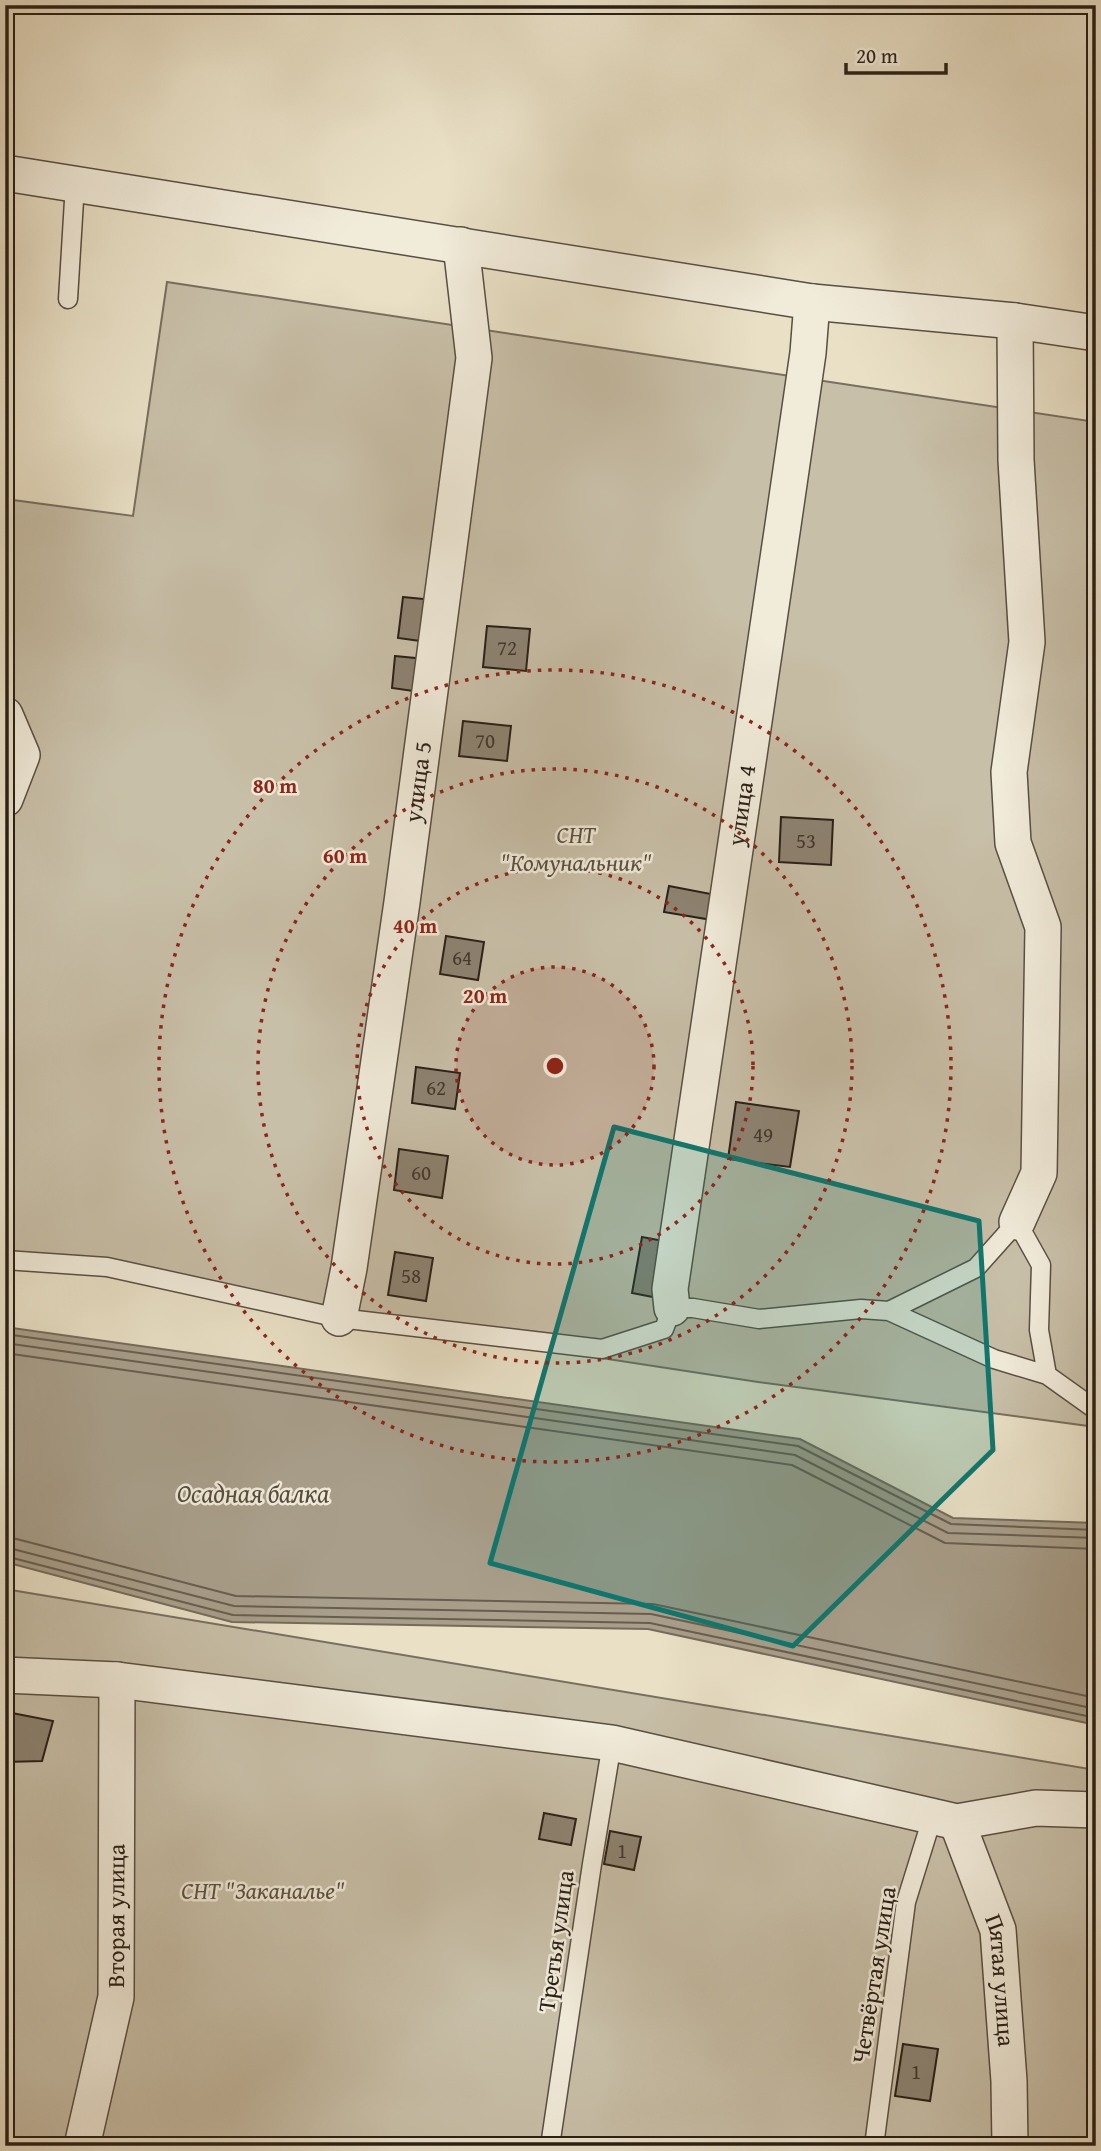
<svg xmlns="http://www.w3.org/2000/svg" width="1101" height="2151" font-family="'Gentium Book Plus',serif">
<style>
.green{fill:#c8bfa8;stroke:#786f60;stroke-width:2}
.water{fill:#a89e8a;stroke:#756b5c;stroke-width:2}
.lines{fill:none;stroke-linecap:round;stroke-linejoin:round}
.shore{stroke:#685e50;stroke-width:2}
.building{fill:#8d8372;stroke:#291f17;stroke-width:2}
.lane-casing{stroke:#594f43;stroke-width:21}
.street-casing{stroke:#594f43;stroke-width:38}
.lane{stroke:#f1ebda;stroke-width:18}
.street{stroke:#f1ebda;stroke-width:35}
.marked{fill:#0f766e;fill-opacity:0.2;stroke:#0f766e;stroke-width:5;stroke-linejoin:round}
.ring{fill:none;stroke:#8f2418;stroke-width:3.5;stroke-dasharray:3.5 7}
.labels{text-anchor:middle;stroke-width:5;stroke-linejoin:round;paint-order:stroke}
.number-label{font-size:21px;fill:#42382e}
.street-label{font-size:24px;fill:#291f17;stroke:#f1ebda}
.park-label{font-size:24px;font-style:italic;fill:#594f42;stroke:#f1ebda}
.water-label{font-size:26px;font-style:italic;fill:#554b3f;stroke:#f1ebda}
.centre{fill:#8f2418;stroke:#f1ebda;stroke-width:3.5}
.ring-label{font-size:21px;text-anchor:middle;font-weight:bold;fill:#8f2418;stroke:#f1ebda;stroke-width:5;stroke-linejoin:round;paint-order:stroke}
</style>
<rect width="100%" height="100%" fill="#e9e0c6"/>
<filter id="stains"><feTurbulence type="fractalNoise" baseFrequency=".00286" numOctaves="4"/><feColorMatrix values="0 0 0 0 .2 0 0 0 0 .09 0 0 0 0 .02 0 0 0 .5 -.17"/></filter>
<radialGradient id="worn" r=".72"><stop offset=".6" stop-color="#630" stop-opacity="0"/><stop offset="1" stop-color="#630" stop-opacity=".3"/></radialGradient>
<path class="green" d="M167,282l929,140v1005l-338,-45 -419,-64 -334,-60v-759l128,17z
M5,1589l1091,181v376h-1091z"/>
<path class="water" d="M5,1327l795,112 153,79 143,5v202l-448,-96 -416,-7 -227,-60z"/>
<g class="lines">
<path class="shore" d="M5,1334l793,112 153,78 145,6
M5,1343l790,112 153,78 148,5
M5,1353l787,112 153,78 151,6
M5,1536l231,60 417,8 443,94
M5,1547l229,59 417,8 445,95
M5,1556l228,59 417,8 446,95"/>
</g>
<path class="building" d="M403,597l30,3 -5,42 -30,-4z
M487,626l43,3 -4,42 -43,-4z
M395,656l30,3 -4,33 -29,-4z
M463,721l48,5 -4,35 -48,-5z
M781,817l52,3 -2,45 -52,-3z
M669,886l47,9 -4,25 -48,-8z
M446,936l38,6 -6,38 -38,-6z
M416,1067l44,6 -5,36 -43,-6z
M736,1102l63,9 -9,56 -62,-8z
M399,1149l49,7 -6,42 -48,-8z
M642,1237l27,5 -11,56 -26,-5z
M395,1252l38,6 -7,43 -38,-6z
M12,1713l41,8 -11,40 -37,1v-41z
M544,1813l32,6 -5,26 -32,-6z
M610,1831l31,6 -7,33 -30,-6z
M903,2044l35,5 -8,52 -35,-5z"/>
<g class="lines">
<g class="lane-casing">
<path id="lane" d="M68,299l7,-115
M5,1260l102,7 232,51 263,31 62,-20 8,-21h21l66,11 102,-10 28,2 105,48 53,16 49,35
M889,1311l87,-43 41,-46 24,43 -2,65 8,45
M550,2146l42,-282 20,-121
M874,2146l32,-244 27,-87"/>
</g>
<g class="street-casing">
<g id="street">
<path d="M5,173l807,129 203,19 81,12"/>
<path d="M1015,321l1,139 11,182 -18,130 4,71 30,84 -4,246 -22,49"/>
<path d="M5,715l17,40 -17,44"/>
<path id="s1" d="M672,1308l-2,-19 113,-764 25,-172 4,-51"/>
<path id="s2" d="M339,1318l10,-50 53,-366 72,-544 -13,-113"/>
<path d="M5,1675l112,5 495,63 345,79 79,-14 60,2"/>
<path id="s3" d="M957,1822l41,108 11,151 1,65"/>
<path id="s4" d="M82,2146l34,-149 1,-317"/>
</g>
</g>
<use href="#lane" class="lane"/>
<use href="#street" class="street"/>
</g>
<path class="marked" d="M614,1127l365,94 14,229 -200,196 -303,-83z"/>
<circle cx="555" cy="1066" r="99" fill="#8f2418" fill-opacity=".12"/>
<g class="ring">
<circle cx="555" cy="1066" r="99"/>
<circle cx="555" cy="1066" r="198"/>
<circle cx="555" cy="1066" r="297"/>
<circle cx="555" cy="1066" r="396"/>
</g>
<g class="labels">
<g class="number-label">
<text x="507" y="655">72</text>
<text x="485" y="748">70</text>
<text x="806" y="848">53</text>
<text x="462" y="965">64</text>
<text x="436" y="1095">62</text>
<text x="763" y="1142">49</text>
<text x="421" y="1180">60</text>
<text x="411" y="1283">58</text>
<text x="622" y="1858">1</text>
<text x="916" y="2079">1</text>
</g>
<g class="street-label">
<text dy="8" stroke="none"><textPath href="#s2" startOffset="542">улица 5</textPath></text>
<text dy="8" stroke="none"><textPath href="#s1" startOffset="508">улица 4</textPath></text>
<text dy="8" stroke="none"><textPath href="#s4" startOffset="234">Вторая улица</textPath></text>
<text transform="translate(556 1941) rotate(-82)" y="8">Третья улица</text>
<text transform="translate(874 1975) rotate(-81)" y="8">Четвёртая улица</text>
<text dy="8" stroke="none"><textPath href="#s3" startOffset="166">Пятая улица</textPath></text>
</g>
<g class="park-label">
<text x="576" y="843">СНТ<tspan x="576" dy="28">"Комунальник"</tspan></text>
<text x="263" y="1899">СНТ "Заканалье"</text>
</g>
<g class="water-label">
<text x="253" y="1502">Осадная балка</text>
</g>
</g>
<circle cx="555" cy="1066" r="10" class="centre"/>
<g class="ring-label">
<text x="275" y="793">80 m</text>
<text x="345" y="863">60 m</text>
<text x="415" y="933">40 m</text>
<text x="485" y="1003">20 m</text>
</g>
<rect width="1101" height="2151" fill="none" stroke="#e9e0c6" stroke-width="28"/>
<rect x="7" y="7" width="1087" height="2137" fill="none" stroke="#291f17" stroke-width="3.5"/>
<rect x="14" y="14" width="1073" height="2123" fill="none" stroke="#291f17" stroke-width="2"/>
<path d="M846 63v10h100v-10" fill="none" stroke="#291f17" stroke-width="3.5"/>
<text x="856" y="63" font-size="21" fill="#291f17" stroke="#f1ebda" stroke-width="5" paint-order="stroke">20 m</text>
<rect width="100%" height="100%" filter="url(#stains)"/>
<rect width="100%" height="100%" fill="url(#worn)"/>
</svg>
